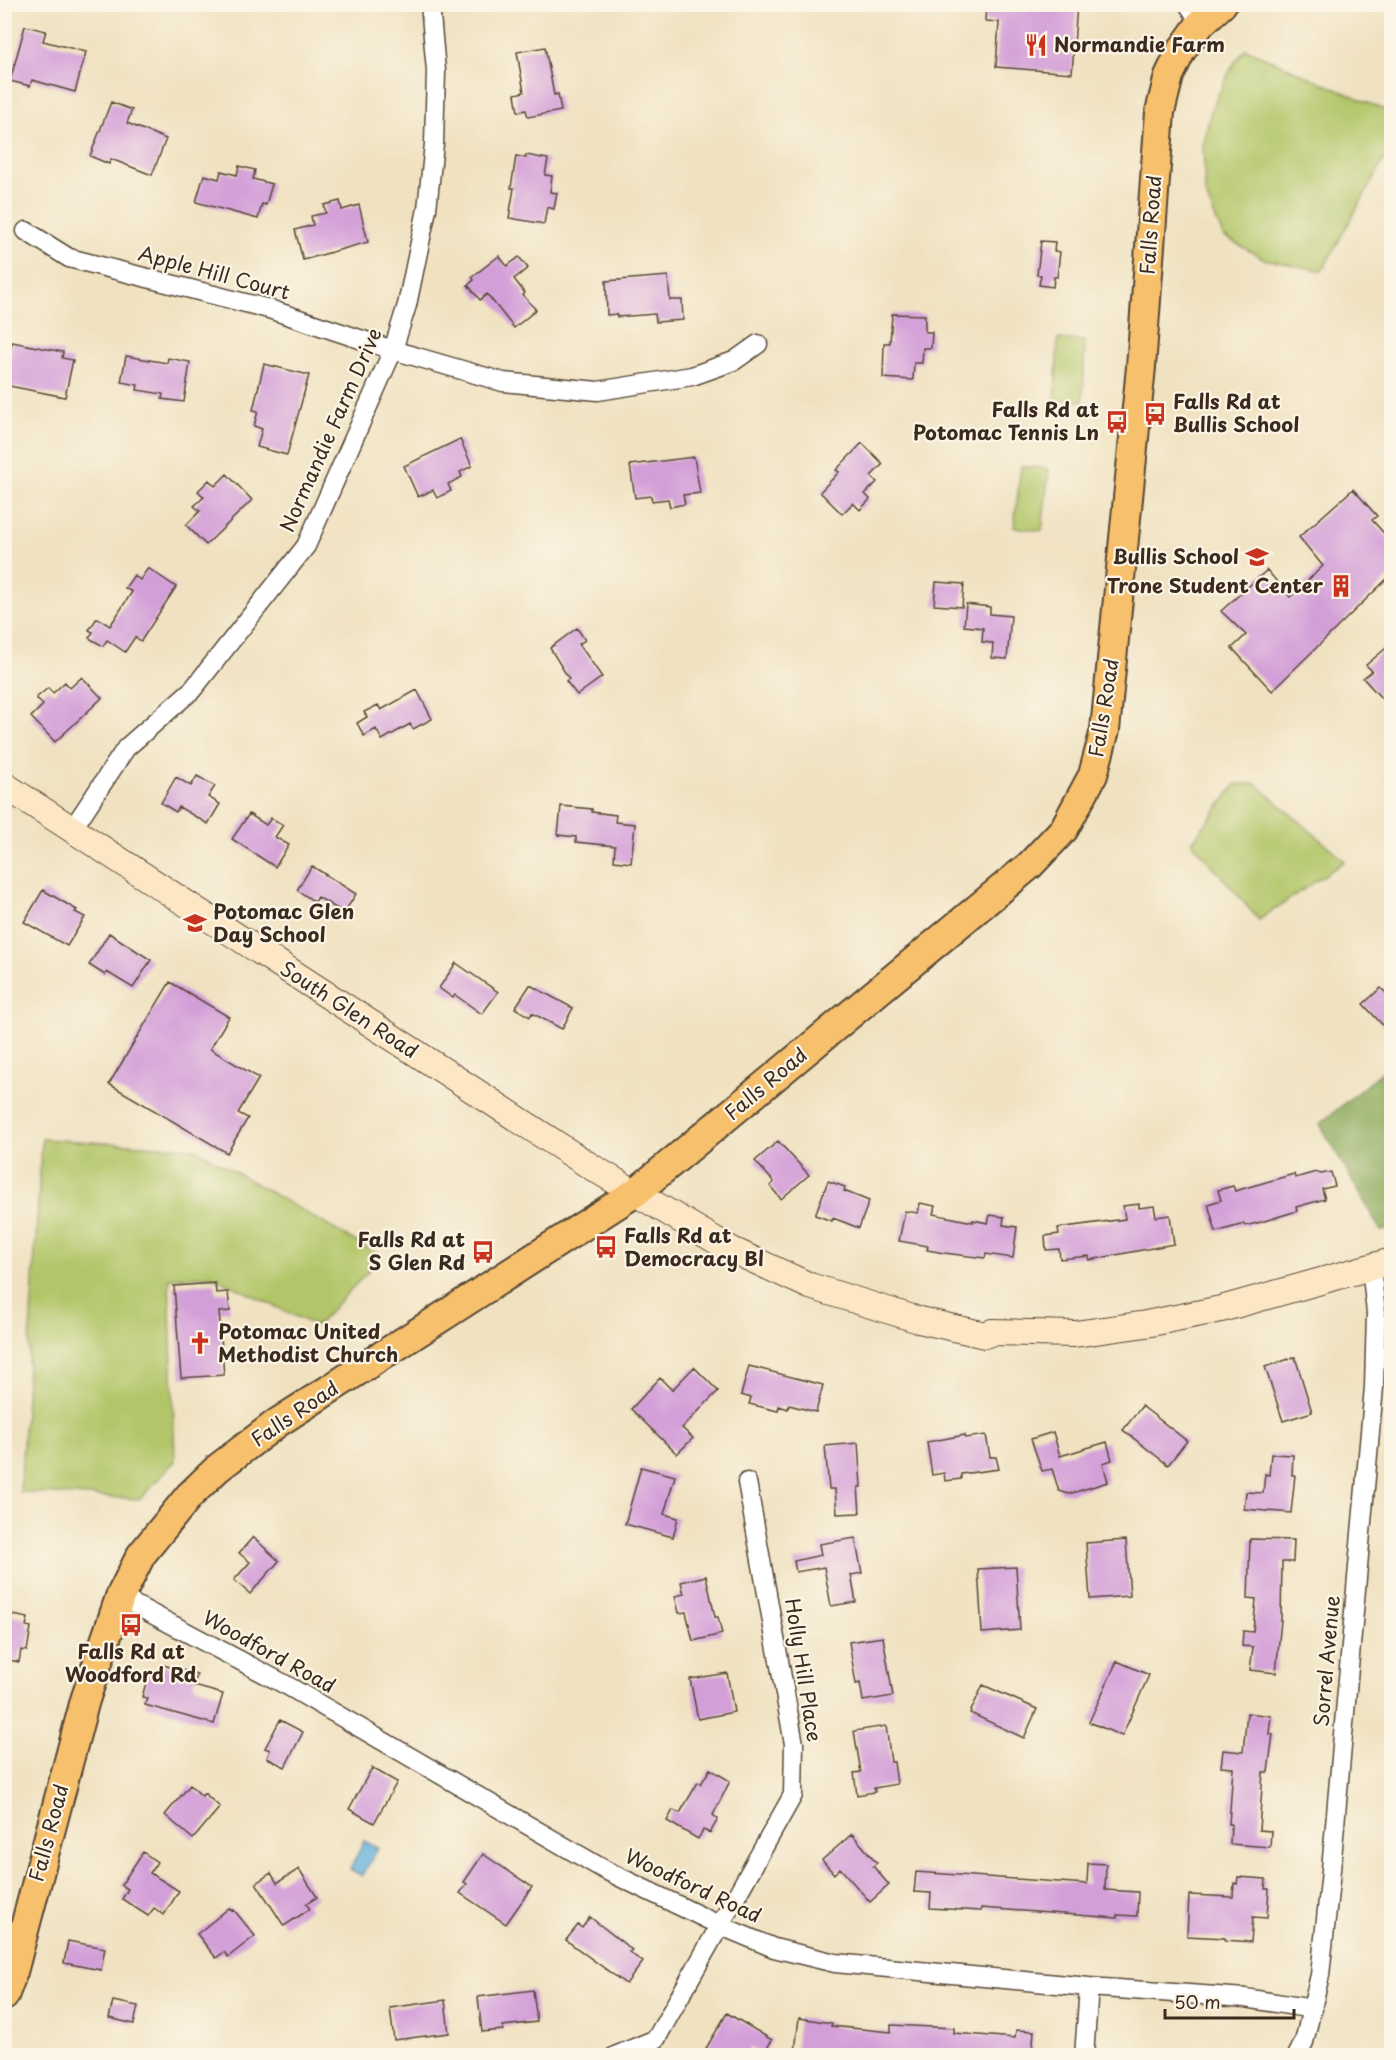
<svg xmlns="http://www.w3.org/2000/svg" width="1396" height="2060" font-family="'Playpen Sans',sans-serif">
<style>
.green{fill:#b2c669;stroke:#767844;stroke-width:1.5}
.forest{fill:#8dab5d;stroke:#646a3e;stroke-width:1.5}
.water{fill:#61b0db;stroke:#4e6d7c;stroke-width:1.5}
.building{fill:#d39fd8}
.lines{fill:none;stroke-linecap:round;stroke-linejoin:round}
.minor-casing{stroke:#564636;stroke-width:21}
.secondary-casing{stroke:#564636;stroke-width:28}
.primary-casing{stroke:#564636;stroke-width:32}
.minor{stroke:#fff;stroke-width:18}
.secondary{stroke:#fce6c4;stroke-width:26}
.primary{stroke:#f7c06c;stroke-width:28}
.labels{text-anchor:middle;stroke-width:4.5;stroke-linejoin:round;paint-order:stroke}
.poi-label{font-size:20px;font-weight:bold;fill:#3b2a1e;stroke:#fcf5e5;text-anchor:start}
.street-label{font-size:20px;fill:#3b2a1e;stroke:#fcf5e5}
</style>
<rect width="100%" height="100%" fill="#fcf5e5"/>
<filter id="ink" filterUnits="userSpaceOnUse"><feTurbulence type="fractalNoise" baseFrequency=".0167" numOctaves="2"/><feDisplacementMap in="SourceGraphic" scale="12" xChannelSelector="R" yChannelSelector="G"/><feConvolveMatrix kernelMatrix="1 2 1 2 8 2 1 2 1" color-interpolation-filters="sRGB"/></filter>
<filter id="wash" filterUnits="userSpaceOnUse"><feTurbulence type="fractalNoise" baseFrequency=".008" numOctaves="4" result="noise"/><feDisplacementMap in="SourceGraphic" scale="24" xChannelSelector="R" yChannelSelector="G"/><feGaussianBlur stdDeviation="1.35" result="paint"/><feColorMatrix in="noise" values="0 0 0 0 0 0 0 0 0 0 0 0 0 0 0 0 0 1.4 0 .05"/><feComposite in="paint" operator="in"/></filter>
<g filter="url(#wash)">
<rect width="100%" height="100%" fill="#f0e2c1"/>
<path class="green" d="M1246,49l145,64v34l-69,124 -58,-12 -41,-23 -18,-43 -2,-49 9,-37 22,-44z
M1058,339l27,2 -2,60 -28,-1z
M1021,466l28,3 -7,62 -28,-4z
M1236,784h20l89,77 -86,59 -67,-78z
M42,1139l152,9 188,109 -66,69 -104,-50 -43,2 6,183 -35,38 -120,-7z"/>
<path class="forest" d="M1391,1064v164l-10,3 -61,-107z"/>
<path class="water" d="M364,1841l14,7 -16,28 -12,-7z"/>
<g id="blocks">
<path class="building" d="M986,4h91l-5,69 -76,-6 3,-45 -14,-1z
M25,26l21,5 -3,10 43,11 -11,40 -43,-12 -2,6 -20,-5z
M545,47l9,48 4,-1 3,17 -33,6 -2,-7 -8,2 -3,-18 9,-2 -7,-40z
M111,102l21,8 -5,13 39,16 -14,36 -41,-16 -2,5 -19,-8z
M526,155l22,4 -3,16 7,1 -2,16 7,1 -3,16 -7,-2 -3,17 -35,-6 5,-30h-3l5,-32 10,2z
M239,166l16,4 -2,9 19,5 -6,21 -4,-1 -4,15 -62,-17 8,-27 15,4 2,-8 16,4z
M340,201l2,9 17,-5 9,37 -65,18 -8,-30 18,-5 -2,-9 15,-3 -2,-8z
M1041,241l14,1 -1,9 6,1 -3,25h-3l-1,10 -14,-2 2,-10h-4z
M499,256l8,10 12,-9 9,11 -14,11 11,14 -2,2 13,15 -22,18 -27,-34 -7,6 -12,-15 6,-5 -2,-3z
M668,276l2,24h12l1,20 -27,2 -1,-8 -38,3v-3l-10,1 -1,-34z
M892,314l33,1v17h7l-1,16h-8l-1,15h-8l-1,17 -30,-2 1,-35h6z
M12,342l51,10 -1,6 11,2 -8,37 -61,-12z
M126,356l41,7 1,-5 22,4 -6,40 -22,-3 1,-5 -26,-4 1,-5 -17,-3z
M264,364l45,11 -22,80 -30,-8 5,-18 -8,-3 4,-15 -5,-1z
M460,439l12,27 -12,6 2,5 -14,7 3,7 -14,7 -4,-8 -15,7 -14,-31z
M862,443l21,21 -12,12 6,6 -12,12 5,5 -10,11 -7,-7 -11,11 -22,-22 19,-20 -3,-2z
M694,457l6,36 -17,2 2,9 -15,3 -2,-8 -16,2 -1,-5 -16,2 -5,-33z
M227,474l25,26 -46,45 -20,-20 14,-14 -6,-5 10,-9 -6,-6 11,-11 6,6z
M1353,489l24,27 -5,4 20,22v32l-120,117 -40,-43 14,-13 -25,-24 46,-41 23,27 33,-31 -24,-29z
M148,568l28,19 -35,54 -6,-4 -10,15 -18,-12 -4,6 -14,-8 4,-6 -4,-2 8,-12 13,8 22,-34 -7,-4 9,-13 6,5z
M936,582l28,2 -2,23 -28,-2z
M966,604l24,3v7l21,2 -4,43 -15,-1 1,-15 -11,-1 1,-14 -19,-2z
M577,628l8,12 -6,4 23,33 -25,18 -11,-14 3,-2 -19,-31z
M1392,643v67l-29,-32 9,-7 -6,-6z
M82,677l20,21 -47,44 -24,-25 12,-12 -7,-7 12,-10 5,5 12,-11 5,6z
M417,690l15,29 -19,10 -3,-5 -28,16 -6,-11 -12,7 -7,-13 10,-6 -3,-5 14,-7 3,5z
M197,776l18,10 -7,11 12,7 -12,20 -29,-17 -3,5 -15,-9 15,-26 15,9z
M561,806l31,3v3l24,3 -1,7 20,2 -4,39 -17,-2 1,-15 -39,-4v-5l-18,-2z
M249,814l17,11 5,-7 12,7 -8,12 14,8 -14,22 -43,-28z
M312,866l44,28 -12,19 -26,-16 -3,5 -18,-12z
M43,890l34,20 -2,2 10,5 -18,29 -43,-24z
M109,933l42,27 -18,28 -26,-16 -2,3 -16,-10z
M456,963l42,29 -16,22 -27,-19 -2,3 -14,-10z
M170,982l59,35 -19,32 49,29 -21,35 10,5 -21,35 -118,-69z
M530,985l43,23 -11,21 -30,-16 -2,4 -15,-9z
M1381,988l11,11v36l-29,-31z
M778,1141l31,34 -28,24 -11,-13 4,-4 -19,-21z
M1316,1172l5,2 10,-2 4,14 -13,3 3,10 -29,8 1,4 -36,11 -16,4 -1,-2 -28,8 -8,-28 13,-4 -3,-10 15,-4 2,5 59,-17 1,4z
M828,1181l17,6 -1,4 25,10 -10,27 -26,-10 -1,3 -17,-6z
M920,1203l15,3 -2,8 40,8v-2l15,3 2,-8 14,2 -1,8 14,2 -4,31 -27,-4 -1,4 -41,-5 -17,-3 1,-4 -29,-5 6,-30 13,2z
M1139,1204v4l15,-2 2,11 14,-2 4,29 -85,16v-4l-29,3 -1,-10 -13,1 -1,-14 14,-2 -1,-6 67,-9 -2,-13z
M215,1283l1,10 12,-1 2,19 -11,1 5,63 -43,3 -7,-92z
M1295,1357l17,55 -29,9 -18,-54z
M749,1366l74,19 -7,27 -27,-7 -1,4 -9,-3 -1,5 -29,-7 2,-6 -10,-3z
M694,1367l24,24 -36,37 11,10 -16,16 -46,-45 29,-31 12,12z
M1142,1406l45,35 -19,24 -45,-35z
M1053,1432l7,24 47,-14 5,18 -9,3 5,19 -39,12 -10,-3 -7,-22 -10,2 -11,-32z
M965,1435v3l21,-3 4,22h6l3,12 -38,5v5l-16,2 -1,-8 -12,2 -5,-33z
M858,1443l3,44h-3l2,26 -23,1 -2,-25h-6l-4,-43z
M1271,1454l22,1 -1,20h3l-4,38 -47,-4 2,-17 17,1 2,-19 4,1z
M641,1467l34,9 -11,38 14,4 -5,19 -48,-13z
M253,1537l26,24 -29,33 -16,-14 16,-18 -11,-9z
M855,1538l7,35 -11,2 5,27 -25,4 -7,-39 -28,5 -2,-11 27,-6 -2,-11z
M1250,1539l44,1 -1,22h-11l-1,58 -5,53 -26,-3 3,-23 -11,-1 1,-15 10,1 3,-33 -8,-1z
M1126,1540l4,56 -40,3 -4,-56z
M1016,1567l4,63 -38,3 -4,-64z
M706,1576l9,41h3l4,17 -29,7 -7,-29 -7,1 -4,-17 9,-2 -3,-12z
M8,1614l20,4 -2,8 5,1 -4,24 -6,-1 -2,12 -15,-3v-23z
M883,1637l10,59 -30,5 -3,-18 -4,1 -7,-42z
M1117,1661l32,14 -27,61 -33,-14z
M163,1665l34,9 -3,12 29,8 -9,30 -69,-19 2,-7 -5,-1 7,-25 11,3z
M727,1673l7,39 -36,7 -8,-40z
M983,1685l54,24 -13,29 -54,-25z
M1247,1713l24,3 -2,18h4l-5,38h-5l-4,58 12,1 -1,16 -40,-3 1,-20h-2l4,-56 -12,-1 2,-17 20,2z
M280,1720l23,12 -18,35 -18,-9 3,-8 -5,-2z
M886,1726l5,36h3l3,22 -23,4 1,4 -18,3 -3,-22 7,-1 -7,-41z
M372,1768l25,14 -23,41 -25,-14z
M710,1769l20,12 -17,34 5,4 -8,14 -7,-3 -5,9 -31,-18 6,-11 7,3 18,-31 3,2z
M190,1785l12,11 2,-3 16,14 -27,32 -28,-24z
M852,1834l25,29 -4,3 16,19 -19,17 -30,-34 -6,6 -12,-14z
M143,1852l14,10 -7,11 29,18 -15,24 -10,-7 -6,8 -26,-17 6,-10 -7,-4z
M483,1854l49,33 -26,37 -46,-31 7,-9 -3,-2z
M1088,1863l18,1 -1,26 33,2 -1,24 -20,-1v3l-136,-10v3l-51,-3 1,-15 -17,-1 2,-20 171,12z
M299,1869l18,28 -11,7 4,5 -26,17 -28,-43 15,-10 6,10z
M1238,1877l28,2 -1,10h4l-2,29 -14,-1 -2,25 -26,-2v-2l-38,-2 2,-41 44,2 1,-14 3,1z
M229,1908l3,3 2,-1 21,26 -27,21 -4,-5 -8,6 -19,-24z
M590,1917l42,33 -3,2 14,10 -17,22 -60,-44 12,-15 4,3z
M68,1941l37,7 -4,22 -37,-7z
M533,1990l4,32 -34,4v4l-21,2 -4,-35z
M445,2000l4,33 -55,7 -4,-32z
M113,2001l25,5 -4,18 -25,-6z
M727,2013l45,27 -9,15 -12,-7 -4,7h-45z
M799,2018l33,5 -1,3 60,6v-7l63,3v5l61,5 1,-8 18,1 -2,24h-142l-42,-5 -1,5 -18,-2v2h-15l1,-2 -20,-2z"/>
</g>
</g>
<g filter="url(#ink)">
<use href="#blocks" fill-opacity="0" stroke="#564636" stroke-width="1.5"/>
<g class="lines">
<g class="minor-casing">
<path id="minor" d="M1188,4l13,19
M26,231l43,27 200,51 124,41 110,32 95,9 94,-15 42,-15 24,-17
M73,828l53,-80 67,-59 113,-143 87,-196 14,-45 20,-96 7,-65 2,-73 -6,-67
M120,1597l168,89 317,184 114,55 55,23 61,15 254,24 156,11 68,11
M615,2056l41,-17 137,-244 1,-51 -47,-262
M1084,2056l5,-69
M1297,2056l7,-14 16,-67 10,-94 44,-494 2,-74 -5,-47"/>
</g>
<g class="secondary-casing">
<path id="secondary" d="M4,785l586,381 142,84 78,36 109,34 66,15 7,-3 83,2 71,-10 75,-15 171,-48"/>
</g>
<g class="primary-casing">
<path id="primary" d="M4,1996l9,-24 72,-272 35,-103 21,-42 48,-59 29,-28 59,-45 359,-231 394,-327 34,-36 29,-54 12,-45 36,-363 19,-255 9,-36 12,-25 20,-28 21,-19"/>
</g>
<use href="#minor" class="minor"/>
<use href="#secondary" class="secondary"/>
<use href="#primary" class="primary"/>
</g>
</g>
<defs>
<g id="restaurant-bare" transform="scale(1.8)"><path d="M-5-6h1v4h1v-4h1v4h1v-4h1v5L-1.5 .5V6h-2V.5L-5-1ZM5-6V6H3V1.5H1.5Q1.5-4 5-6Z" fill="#c8321e" stroke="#fcf5e5" stroke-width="2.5" paint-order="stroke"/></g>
<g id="bus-bare" transform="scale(1.8)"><path d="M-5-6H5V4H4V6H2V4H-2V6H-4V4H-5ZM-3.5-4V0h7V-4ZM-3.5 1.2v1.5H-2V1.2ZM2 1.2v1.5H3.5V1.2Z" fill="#c8321e" stroke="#fcf5e5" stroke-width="2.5" paint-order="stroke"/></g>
<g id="school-bare" transform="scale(1.8)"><path d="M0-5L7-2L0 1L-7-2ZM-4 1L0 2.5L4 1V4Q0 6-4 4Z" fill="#c8321e" stroke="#fcf5e5" stroke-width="2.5" paint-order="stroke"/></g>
<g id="building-bare" transform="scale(1.8)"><path d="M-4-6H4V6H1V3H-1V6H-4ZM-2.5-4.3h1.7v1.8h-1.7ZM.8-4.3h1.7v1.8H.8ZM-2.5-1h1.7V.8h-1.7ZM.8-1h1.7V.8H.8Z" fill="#c8321e" stroke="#fcf5e5" stroke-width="2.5" paint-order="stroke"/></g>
<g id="church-bare" transform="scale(1.8)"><path d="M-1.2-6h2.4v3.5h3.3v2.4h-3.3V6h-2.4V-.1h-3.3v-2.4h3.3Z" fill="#c8321e" stroke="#fcf5e5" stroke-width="2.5" paint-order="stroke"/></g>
</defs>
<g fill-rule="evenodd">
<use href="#restaurant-bare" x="1036" y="45"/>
<use href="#bus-bare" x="1155" y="414"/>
<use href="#bus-bare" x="1117" y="422"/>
<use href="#school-bare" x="1257" y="557"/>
<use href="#building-bare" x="1341" y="586"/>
<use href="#school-bare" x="195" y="923"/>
<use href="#bus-bare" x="606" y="1247"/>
<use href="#bus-bare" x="483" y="1252"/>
<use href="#church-bare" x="200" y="1343"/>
<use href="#bus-bare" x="131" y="1625"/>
</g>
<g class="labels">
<g class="poi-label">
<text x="1054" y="52">Normandie Farm</text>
<text x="1173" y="409">Falls Rd at<tspan x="1173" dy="23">Bullis School</tspan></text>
<text x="1099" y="417" text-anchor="end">Falls Rd at<tspan x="1099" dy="23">Potomac Tennis Ln</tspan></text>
<text x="1239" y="564" text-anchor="end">Bullis School</text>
<text x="1323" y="593" text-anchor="end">Trone Student Center</text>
<text x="213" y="919">Potomac Glen<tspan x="213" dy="23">Day School</tspan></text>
<text x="624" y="1243">Falls Rd at<tspan x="624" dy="23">Democracy Bl</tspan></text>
<text x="465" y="1247" text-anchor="end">Falls Rd at<tspan x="465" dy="23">S Glen Rd</tspan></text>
<text x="218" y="1339">Potomac United<tspan x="218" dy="23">Methodist Church</tspan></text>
<text x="131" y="1659" text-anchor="middle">Falls Rd at<tspan x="131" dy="23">Woodford Rd</tspan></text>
</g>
<g class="street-label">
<text transform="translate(1151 225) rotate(-86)" y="7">Falls Road</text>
<text transform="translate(214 273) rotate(15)" y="7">Apple Hill Court</text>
<text transform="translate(331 430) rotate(-66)" y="7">Normandie Farm Drive</text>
<text transform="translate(1104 708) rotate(-81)" y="7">Falls Road</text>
<text transform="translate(349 1010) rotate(33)" y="7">South Glen Road</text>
<text transform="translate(766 1084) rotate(-40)" y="7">Falls Road</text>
<text transform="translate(295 1414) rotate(-34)" y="7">Falls Road</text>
<text transform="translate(269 1652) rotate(29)" y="7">Woodford Road</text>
<text transform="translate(1327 1661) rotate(-85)" y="7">Sorrel Avenue</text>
<text transform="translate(803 1670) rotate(81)" y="7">Holly Hill Place</text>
<text transform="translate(49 1833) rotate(-75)" y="7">Falls Road</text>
<text transform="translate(693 1886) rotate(25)" y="7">Woodford Road</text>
</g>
</g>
<rect width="1396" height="2060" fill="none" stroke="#fcf5e5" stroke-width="24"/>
<path d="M1165 2009v9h129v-9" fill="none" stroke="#3b2a1e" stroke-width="3"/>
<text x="1174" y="2009" font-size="18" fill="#3b2a1e" stroke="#fcf5e5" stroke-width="4.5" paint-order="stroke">50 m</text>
</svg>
